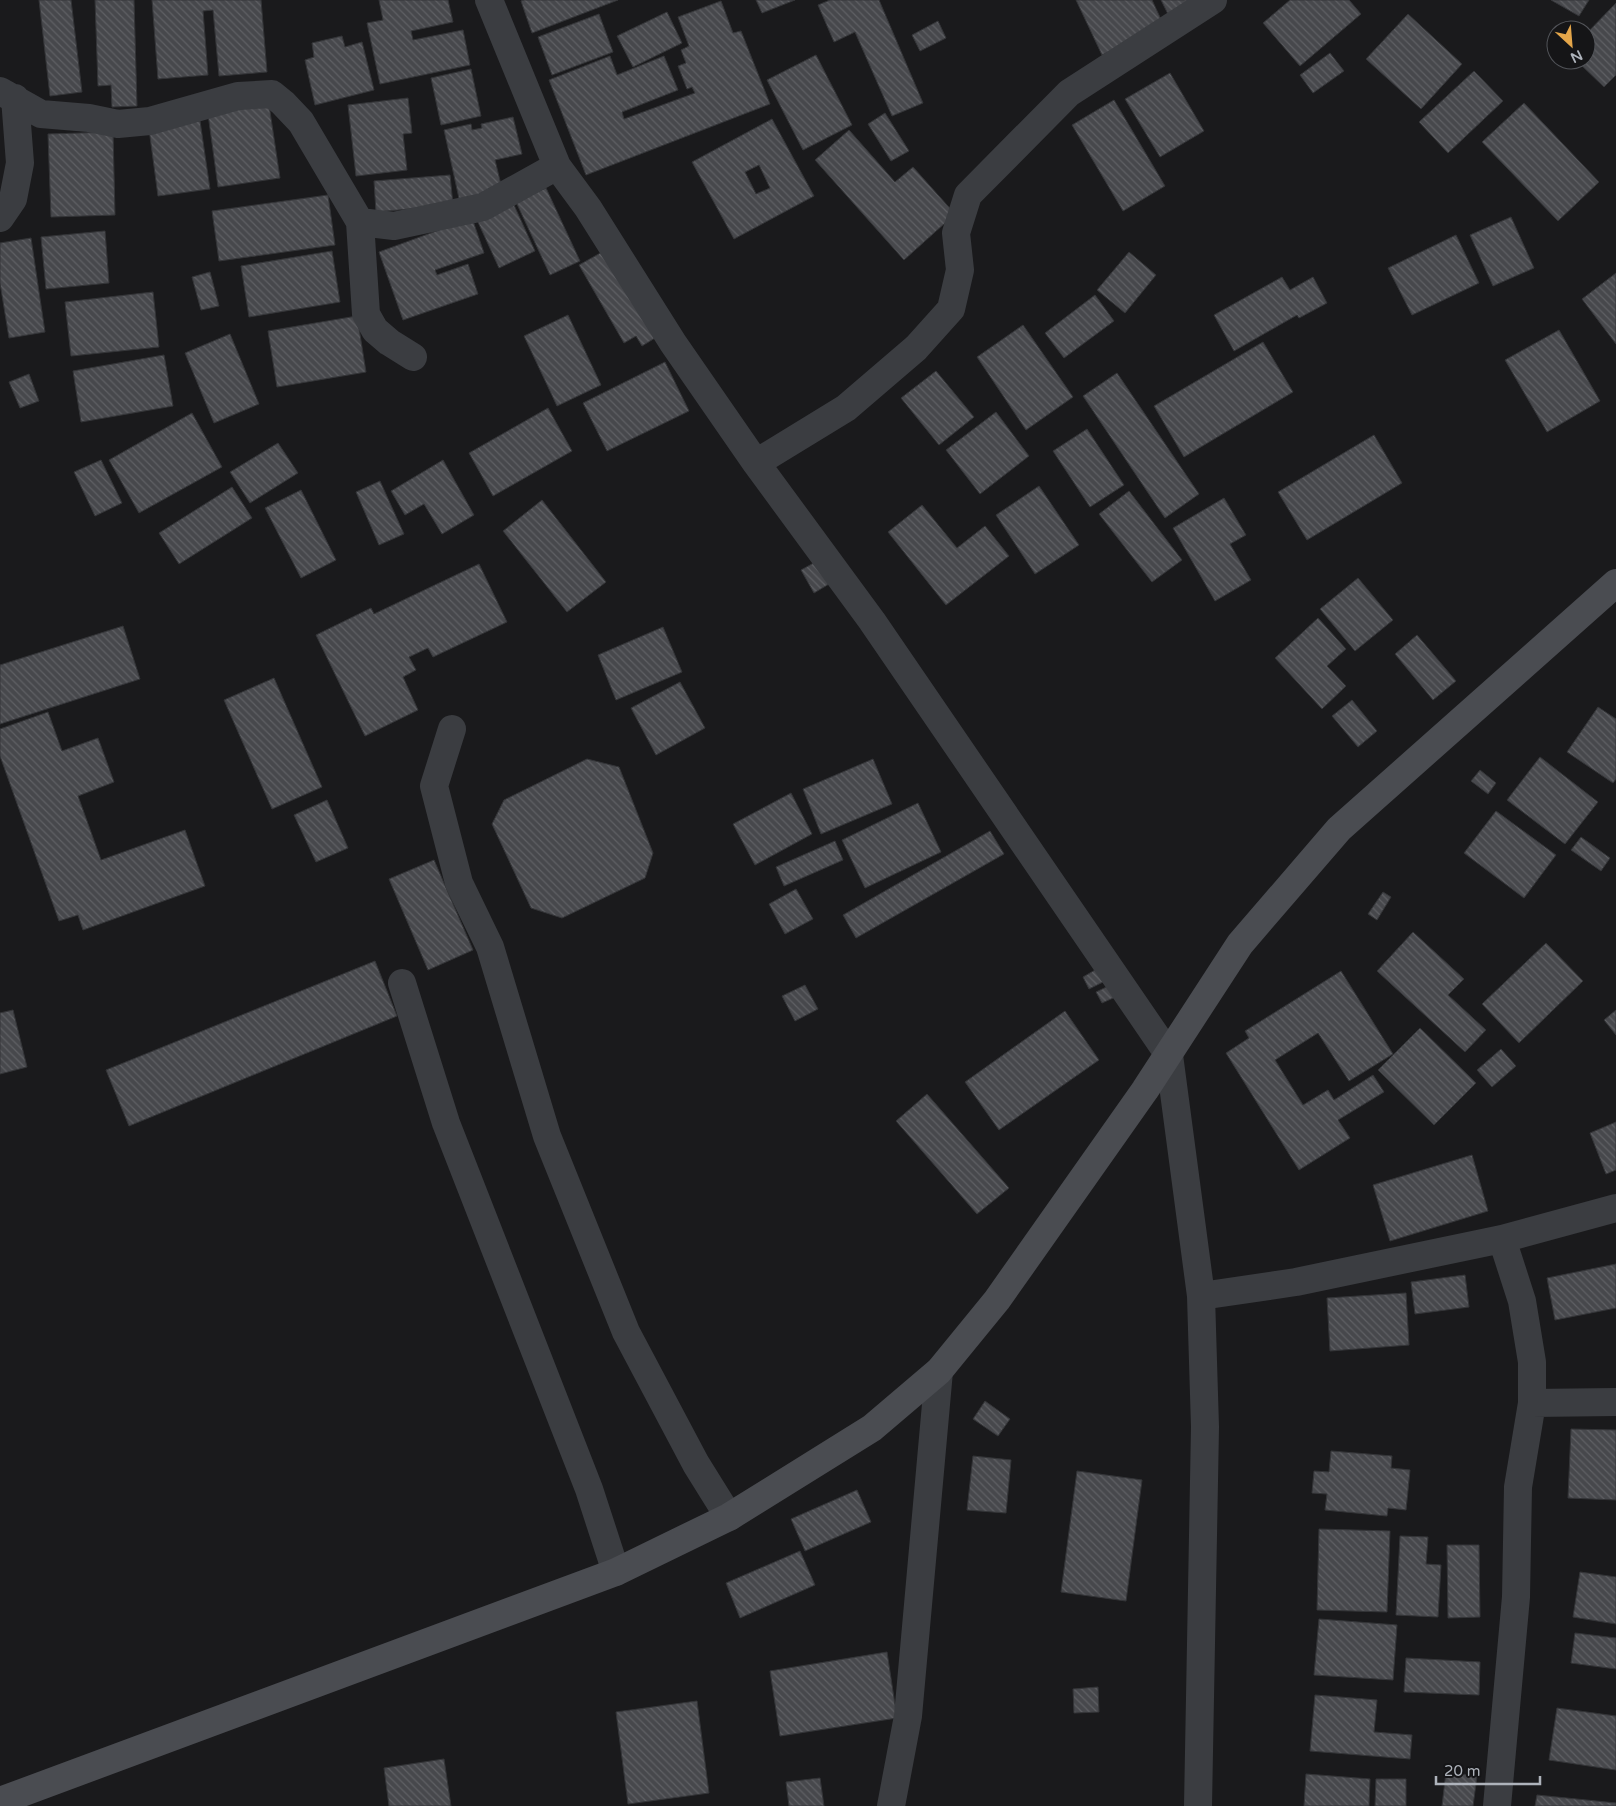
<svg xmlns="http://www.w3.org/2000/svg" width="1616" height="1806" font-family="'Varela Round',sans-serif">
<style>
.building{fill:url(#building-back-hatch);stroke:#343538;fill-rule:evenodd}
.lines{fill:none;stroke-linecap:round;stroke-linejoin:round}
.street{stroke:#3b3d41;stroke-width:28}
.secondary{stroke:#4a4c51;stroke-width:28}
</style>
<defs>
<pattern id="building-back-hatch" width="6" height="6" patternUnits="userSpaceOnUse" patternTransform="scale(1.25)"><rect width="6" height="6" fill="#47484c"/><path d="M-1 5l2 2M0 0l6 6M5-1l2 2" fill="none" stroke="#5f6064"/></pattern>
</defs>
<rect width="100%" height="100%" fill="#1a1a1c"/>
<path class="building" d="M39,0h32l11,92 -32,4z
M95,0h39l3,106 -25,1 -1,-22 -13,1z
M152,0h109l6,72 -48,4 -6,-66 -10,1 5,64 -50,4z
M379,0h69l5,22 -42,9 2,9 50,-10 7,35 -90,19 -13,-61 16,-3z
M524,0h94l-86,33 -11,-32z
M756,0h39l-33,13z
M830,0h49l44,103 -31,13 -37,-84 -21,10 -16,-37z
M1076,0h76l12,26 -62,29z
M1161,0h38l-28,20z
M1290,0h59l12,14 -61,52 -37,-43z
M1551,0h38l-10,16z
M721,1l12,32 8,-2 29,73 -184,71 -37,-95 61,-24 7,19 47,-19 14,34 -56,22 2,7 71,-26 -3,-6 -5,2 -9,-23 8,-3 -5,-13 8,-4 -11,-29z
M1616,3v72l-12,12 -28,-27h10v-26z
M667,12l15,31 -49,24 -16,-31z
M599,14l14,38 -61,23 -14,-38z
M1408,14l54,50 -41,45 -55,-50z
M938,21l8,17 -26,13 -8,-16z
M342,36l3,11 17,-5 12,48 -59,15 -10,-45 9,-3 -2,-14z
M1330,53l14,18 -31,22 -13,-18z
M816,55l36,70 -49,25 -36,-70z
M471,69l10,47 -40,9 -10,-47z
M1474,71l29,30 -55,52 -29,-31z
M1170,73l34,58 -44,26 -35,-58z
M408,98l4,35 -9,1 4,36 -51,6 -8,-71z
M1114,100l51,86 -42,25 -51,-86z
M1524,103l75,79 -41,39 -76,-79z
M269,105l11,73 -62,9 -10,-73z
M885,113l24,38 -18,10 -23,-37z
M513,117l9,37 -27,6 8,33 -43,10 -16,-73 27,-6 1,6 10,-2 -1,-4z
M772,119l42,77 -80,43 -42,-77zM759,165l11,23 -14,6 -11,-22z
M200,121l10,68 -52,7 -9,-67z
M849,130l46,52 18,-15 42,47 -51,46 -89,-100z
M113,132l2,83 -64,2 -3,-83z
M450,175l3,30 -77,7 -2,-31z
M546,188l34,73 -30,14 -34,-73z
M328,195l7,50 -116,16 -7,-50z
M513,203l22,48 -36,17 -22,-48z
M1511,217l23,51 -41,18 -23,-51z
M472,218l12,35 -49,17 2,5 31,-11 10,30 -75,26 -24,-68z
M105,231l4,52 -63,6 -5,-52z
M1456,235l23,48 -67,32 -24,-47z
M31,238l14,94 -36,6 -9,-55v-40z
M332,251l8,51 -91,15 -8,-51z
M604,251l51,87 -13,8 -6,-10 -12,7 -45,-78z
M1129,252l27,23 -31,38 -28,-23z
M210,272l9,34 -18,4 -9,-33z
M1616,273v71l-34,-45z
M1282,277l8,13 23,-13 14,26 -28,15 -2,-3 -63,36 -20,-36z
M153,292l6,55 -88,9 -6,-54z
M1095,295l19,26 -50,37 -19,-25z
M568,315l33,70 -44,21 -33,-70z
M357,316l9,56 -89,15 -9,-56z
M1023,325l50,72 -47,33 -49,-73z
M1559,330l41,71 -53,31 -42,-72z
M230,334l29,70 -45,19 -29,-70z
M1263,342l30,50 -109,65 -30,-51z
M164,355l9,51 -92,16 -8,-51z
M665,362l24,49 -82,40 -24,-48z
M936,371l38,46 -35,28 -38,-47z
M1117,373l82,121 -34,24 -82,-122z
M29,374l10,27 -19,7 -11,-26z
M548,408l24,43 -79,45 -24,-43z
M996,412l33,44 -49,38 -34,-44z
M192,413l30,54 -83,46 -30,-53z
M1087,429l37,56 -34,22 -37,-56z
M1374,435l28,48 -95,57 -29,-48z
M278,443l20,30 -48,30 -20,-31z
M101,460l21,43 -27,13 -21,-44z
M443,460l31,55 -32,19 -18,-30 -19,11 -14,-24z
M380,481l24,53 -25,11 -23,-53z
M1039,486l40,59 -44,29 -39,-59z
M232,487l20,31 -73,46 -20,-31z
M301,490l35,70 -35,18 -36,-70z
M1129,491l53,69 -30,22 -53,-68z
M1224,498l22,37 -16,9 21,36 -36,21 -42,-73z
M542,500l64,82 -39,30 -64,-81z
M922,505l35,43 28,-22 24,30 -63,49 -58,-73z
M821,559l13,22 -20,12 -13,-23z
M479,564l28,58 -74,35 -5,-9 -19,9 7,13 -13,7 15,33 -53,26 -49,-101 55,-27 3,6z
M1358,578l35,42 -38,31 -35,-42z
M1318,618l28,31 -19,17 19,20 -24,23 -47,-51z
M123,626l17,53 -140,45v-59z
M663,627l19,45 -66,28 -18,-45z
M1417,635l39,46 -23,19 -38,-46z
M274,678l48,109 -50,22 -48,-109z
M680,682l25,46 -49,27 -25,-47z
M1352,700l25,31 -19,16 -26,-31z
M1598,707l18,12v60l-3,4 -46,-31z
M48,712l14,39 36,-13 16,44 -36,14 23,64 84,-30 20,56 -122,44 -5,-15 -19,6 -59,-165v-27z
M1540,757l58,45 -33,42 -58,-44z
M587,759l32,8 34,86 -8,25 -83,40 -31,-10 -39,-84 12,-24z
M873,759l19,45 -71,30 -18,-45z
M1480,770l16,13 -8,11 -17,-13z
M791,793l21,41 -57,31 -22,-41z
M327,800l21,48 -32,14 -22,-47z
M918,803l23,49 -76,36 -23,-48z
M1496,811l60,44 -32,43 -60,-45z
M990,831l14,23 -148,84 -13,-23z
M1581,837l29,21 -9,13 -30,-21z
M835,841l8,19 -59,26 -8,-19z
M434,860l39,90 -45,20 -39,-91z
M796,889l17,30 -28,15 -16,-30z
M1383,892l8,5 -14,23 -9,-6z
M1413,932l51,47 -16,16 38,35 -21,22 -88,-81z
M1546,943l37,38 -64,62 -37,-39z
M375,961l22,55 -268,110 -23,-56z
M1102,966l7,13 -20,10 -6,-12z
M1341,971l52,83 -44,27 -31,-48 -43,27 28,45 25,-15 6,10 39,-25 11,17 -46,28 12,18 -51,32 -73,-117 23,-15 -4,-7z
M1117,982l5,12 -20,9 -6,-11z
M805,985l13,24 -23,12 -13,-25z
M13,1010l14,57 -27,7v-61z
M1616,1010v25l-12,-15z
M1065,1011l34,49 -100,70 -34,-48z
M1420,1028l56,55 -42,42 -56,-55z
M1501,1049l15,17 -24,21 -15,-17z
M927,1094l82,94 -32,26 -81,-93z
M1616,1122v48l-10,4 -16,-41z
M1472,1155l16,56 -98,30 -17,-56z
M1616,1264v44l-61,12 -8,-42z
M1465,1275l4,32 -54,7 -4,-32z
M1406,1293l3,52 -79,6 -3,-53z
M985,1401l25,18 -12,17 -25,-17z
M1571,1429l45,1v70l-48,-2z
M1331,1451l61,5 -1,12 19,2 -4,40 -18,-2 -1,8 -62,-6 2,-16 -15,-1 2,-22 15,1z
M973,1456l38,4 -5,53 -39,-3z
M1077,1471l65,9 -16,121 -65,-9z
M857,1490l14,32 -66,29 -14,-32z
M1319,1529l71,2 -3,81 -70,-2z
M1400,1536l28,1 -2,27 15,1 -3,52 -42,-2z
M1447,1545h32l1,72 -32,1z
M800,1551l15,34 -75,33 -14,-35z
M1580,1572l36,5v47l-43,-7z
M1319,1619l78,6 -4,55 -79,-5z
M1575,1633l41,5v31l-45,-6z
M887,1652l10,66 -117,18 -10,-65z
M1406,1658l74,4 -1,33 -75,-3z
M1098,1687l1,25 -25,1 -1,-24z
M1315,1695l62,5 -3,32 38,3 -2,24 -100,-8z
M697,1701l12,92 -81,11 -12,-92z
M1557,1708l59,8v54l-67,-10z
M444,1759l7,47h-62l-5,-38z
M1446,1772l31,4 -4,30h-31z
M1306,1774l64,5 -1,27h-65z
M820,1778l4,28h-35l-3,-24z
M1376,1779h30v27h-31z
M1537,1795l79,8v3h-81z"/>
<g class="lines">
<path class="street" d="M489,0l68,166 31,42 85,135 83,120 116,158 297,434 32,241 4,131 -7,379
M0,91l41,23 48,4 29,6 32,-3 88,-25 34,-2 11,9 18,19 59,100 6,92 9,16 14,12 24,15
M0,218l13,-19 7,-36 -5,-65
M360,222l34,4 89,-19 74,-41
M756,463l90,-55 70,-60 35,-39 9,-39 -4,-37 12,-38 101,-102 144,-93
M452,729l-18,57 25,97 31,64 57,189 79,196 70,132 33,53
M402,983l44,140 143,366 27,83
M1201,1296l95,-14 206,-43 114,-31
M1532,1403l84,-1
M891,1806l17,-90 31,-345
M1497,1806l19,-209 2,-110 14,-84v-41l-10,-61 -20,-62"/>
<path class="secondary" d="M0,1801l616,-229 113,-55 143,-89 67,-57 58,-71 148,-210 95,-146 99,-115 277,-246"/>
</g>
<g transform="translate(1571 45) rotate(154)"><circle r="24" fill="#151517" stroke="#525459"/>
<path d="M0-4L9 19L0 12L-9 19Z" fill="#e4a64a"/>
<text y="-8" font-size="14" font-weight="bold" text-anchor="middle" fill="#aeb3bb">N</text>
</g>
<path d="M1436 1776v8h104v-8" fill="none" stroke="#aeb3bb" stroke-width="2.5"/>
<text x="1444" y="1776" font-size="15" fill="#aeb3bb" stroke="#151517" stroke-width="4" paint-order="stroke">20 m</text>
</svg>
